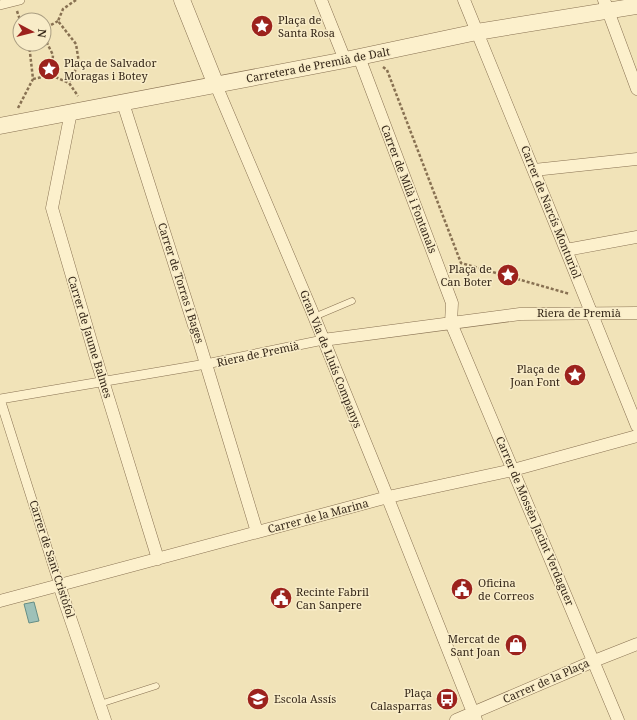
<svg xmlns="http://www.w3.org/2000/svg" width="637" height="720" font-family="'Noto Serif',serif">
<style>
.water{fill:#9ec1b8;stroke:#658e86}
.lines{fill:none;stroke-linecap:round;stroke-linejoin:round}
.service-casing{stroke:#887152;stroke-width:7}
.pedestrian-casing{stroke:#887152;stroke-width:10}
.minor-casing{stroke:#887152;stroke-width:13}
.tertiary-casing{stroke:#887152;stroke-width:17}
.path{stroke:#887152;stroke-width:2.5;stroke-dasharray:3 2;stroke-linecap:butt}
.service{stroke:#fcf0cc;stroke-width:6}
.pedestrian{stroke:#fcf0cc;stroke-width:9}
.minor{stroke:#fcf0cc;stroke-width:12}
.tertiary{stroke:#fcf0cc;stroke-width:16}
.labels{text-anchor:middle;stroke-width:3;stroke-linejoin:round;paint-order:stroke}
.poi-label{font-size:11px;fill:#362819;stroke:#f8ecc8;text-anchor:start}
.street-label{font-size:11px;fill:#362819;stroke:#f8ecc8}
</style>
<rect width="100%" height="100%" fill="#f1e3b8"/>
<path class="water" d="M34,602l5,19 -10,2 -5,-19z"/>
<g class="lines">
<g class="service-casing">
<path id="service" d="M314,317l38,-16
M100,704l56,-18"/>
</g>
<g class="pedestrian-casing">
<path id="pedestrian" d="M0,5l20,-5
M0,399l206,-35 117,-24
M0,399l59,186"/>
</g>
<g class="minor-casing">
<path id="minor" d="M321,0l24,60
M464,0l102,250 71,176
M604,0l33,89
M359,57l93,246 -1,20 167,397
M216,85l95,224 72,177 93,234
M123,103l76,238 58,191
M71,112l-19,96 43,147 63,204
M534,170l103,-11
M566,250l71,-13
M323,340l197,-26 117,-1
M59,585l46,135
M0,601l388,-104 125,-27 124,-34
M456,720l138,-59 43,-17"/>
</g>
<g class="tertiary-casing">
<path id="tertiary" d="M182,0l34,85
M0,126l345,-66 132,-28 160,-26"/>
</g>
<path class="path" d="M76,0l-13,9 -5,12 18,23 3,19 -10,20 9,13
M17,11l3,9
M44,32l7,-7 7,-4
M383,67l4,3 74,193 109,31
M51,75l18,8
M33,79l18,-4 2,-20 -9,-18
M18,108l15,-29 -4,-35"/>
<use href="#service" class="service"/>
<use href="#pedestrian" class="pedestrian"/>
<use href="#minor" class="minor"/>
<use href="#tertiary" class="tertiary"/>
</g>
<defs>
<g id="sight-disc" transform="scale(1.15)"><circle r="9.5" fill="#9c221d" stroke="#f8ecc8"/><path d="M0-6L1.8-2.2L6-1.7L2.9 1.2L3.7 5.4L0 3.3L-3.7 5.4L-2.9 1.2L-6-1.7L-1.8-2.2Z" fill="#fff"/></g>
<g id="civic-disc" transform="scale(1.15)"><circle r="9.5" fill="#9c221d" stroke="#f8ecc8"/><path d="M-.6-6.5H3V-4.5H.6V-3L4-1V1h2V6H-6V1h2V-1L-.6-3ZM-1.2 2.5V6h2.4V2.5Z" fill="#fff"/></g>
<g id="shop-disc" transform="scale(1.15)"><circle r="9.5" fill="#9c221d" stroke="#f8ecc8"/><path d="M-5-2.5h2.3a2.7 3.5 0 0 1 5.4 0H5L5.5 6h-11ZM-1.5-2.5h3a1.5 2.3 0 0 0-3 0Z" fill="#fff"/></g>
<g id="school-disc" transform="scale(1.15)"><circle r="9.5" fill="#9c221d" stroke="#f8ecc8"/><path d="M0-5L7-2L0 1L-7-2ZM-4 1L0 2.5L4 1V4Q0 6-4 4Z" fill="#fff"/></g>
<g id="bus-disc" transform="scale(1.15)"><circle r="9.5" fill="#9c221d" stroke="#f8ecc8"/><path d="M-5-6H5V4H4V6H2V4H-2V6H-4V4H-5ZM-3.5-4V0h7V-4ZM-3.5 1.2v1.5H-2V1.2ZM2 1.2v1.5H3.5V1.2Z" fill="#fff"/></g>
</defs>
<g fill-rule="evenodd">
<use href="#sight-disc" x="262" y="26"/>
<use href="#sight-disc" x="49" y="69"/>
<use href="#sight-disc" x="508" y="275"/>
<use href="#sight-disc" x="575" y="375"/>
<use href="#civic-disc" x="462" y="589"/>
<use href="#civic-disc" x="281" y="598"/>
<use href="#shop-disc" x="516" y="645"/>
<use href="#school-disc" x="258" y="699"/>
<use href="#bus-disc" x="447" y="699"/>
</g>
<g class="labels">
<g class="poi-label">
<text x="278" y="24">Plaça de<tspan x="278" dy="13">Santa Rosa</tspan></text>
<text x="64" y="67">Plaça de Salvador<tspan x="64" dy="13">Moragas i Botey</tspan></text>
<text x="492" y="273" text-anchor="end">Plaça de<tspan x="492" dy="13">Can Boter</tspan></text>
<text x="560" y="373" text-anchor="end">Plaça de<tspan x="560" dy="13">Joan Font</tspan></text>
<text x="478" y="587">Oficina<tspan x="478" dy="13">de Correos</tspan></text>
<text x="296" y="596">Recinte Fabril<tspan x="296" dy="13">Can Sanpere</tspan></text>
<text x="500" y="643" text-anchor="end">Mercat de<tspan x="500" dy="13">Sant Joan</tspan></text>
<text x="432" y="697" text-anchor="end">Plaça<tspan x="432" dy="13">Calasparras</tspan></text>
<text x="274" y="703">Escola Assís</text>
</g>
<g class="street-label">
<text transform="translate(318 65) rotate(-11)" y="4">Carretera de Premià de Dalt</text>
<text transform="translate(409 189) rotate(69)" y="4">Carrer de Milà i Fontanals</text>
<text transform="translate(551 212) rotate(68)" y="4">Carrer de Narcís Monturiol</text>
<text transform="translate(181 283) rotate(72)" y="4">Carrer de Torras i Bages</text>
<text x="579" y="317">Riera de Premià</text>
<text transform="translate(90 337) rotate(73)" y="4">Carrer de Jaume Balmes</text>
<text transform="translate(258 354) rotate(-12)" y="4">Riera de Premià</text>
<text transform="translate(331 359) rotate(68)" y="4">Gran Via de Lluís Companys</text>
<text transform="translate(318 516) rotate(-15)" y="4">Carrer de la Marina</text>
<text transform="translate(535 521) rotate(67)" y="4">Carrer de Mossèn Jacint Verdaguer</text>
<text transform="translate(52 559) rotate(72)" y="4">Carrer de Sant Cristòfol</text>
<text transform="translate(546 681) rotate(-24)" y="4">Carrer de la Plaça</text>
</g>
</g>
<g transform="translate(32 32) rotate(97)"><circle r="19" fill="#f8ecc8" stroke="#aa9e82"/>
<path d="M0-3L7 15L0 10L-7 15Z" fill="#9c221d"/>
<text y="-6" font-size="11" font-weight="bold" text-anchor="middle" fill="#362819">N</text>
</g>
</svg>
